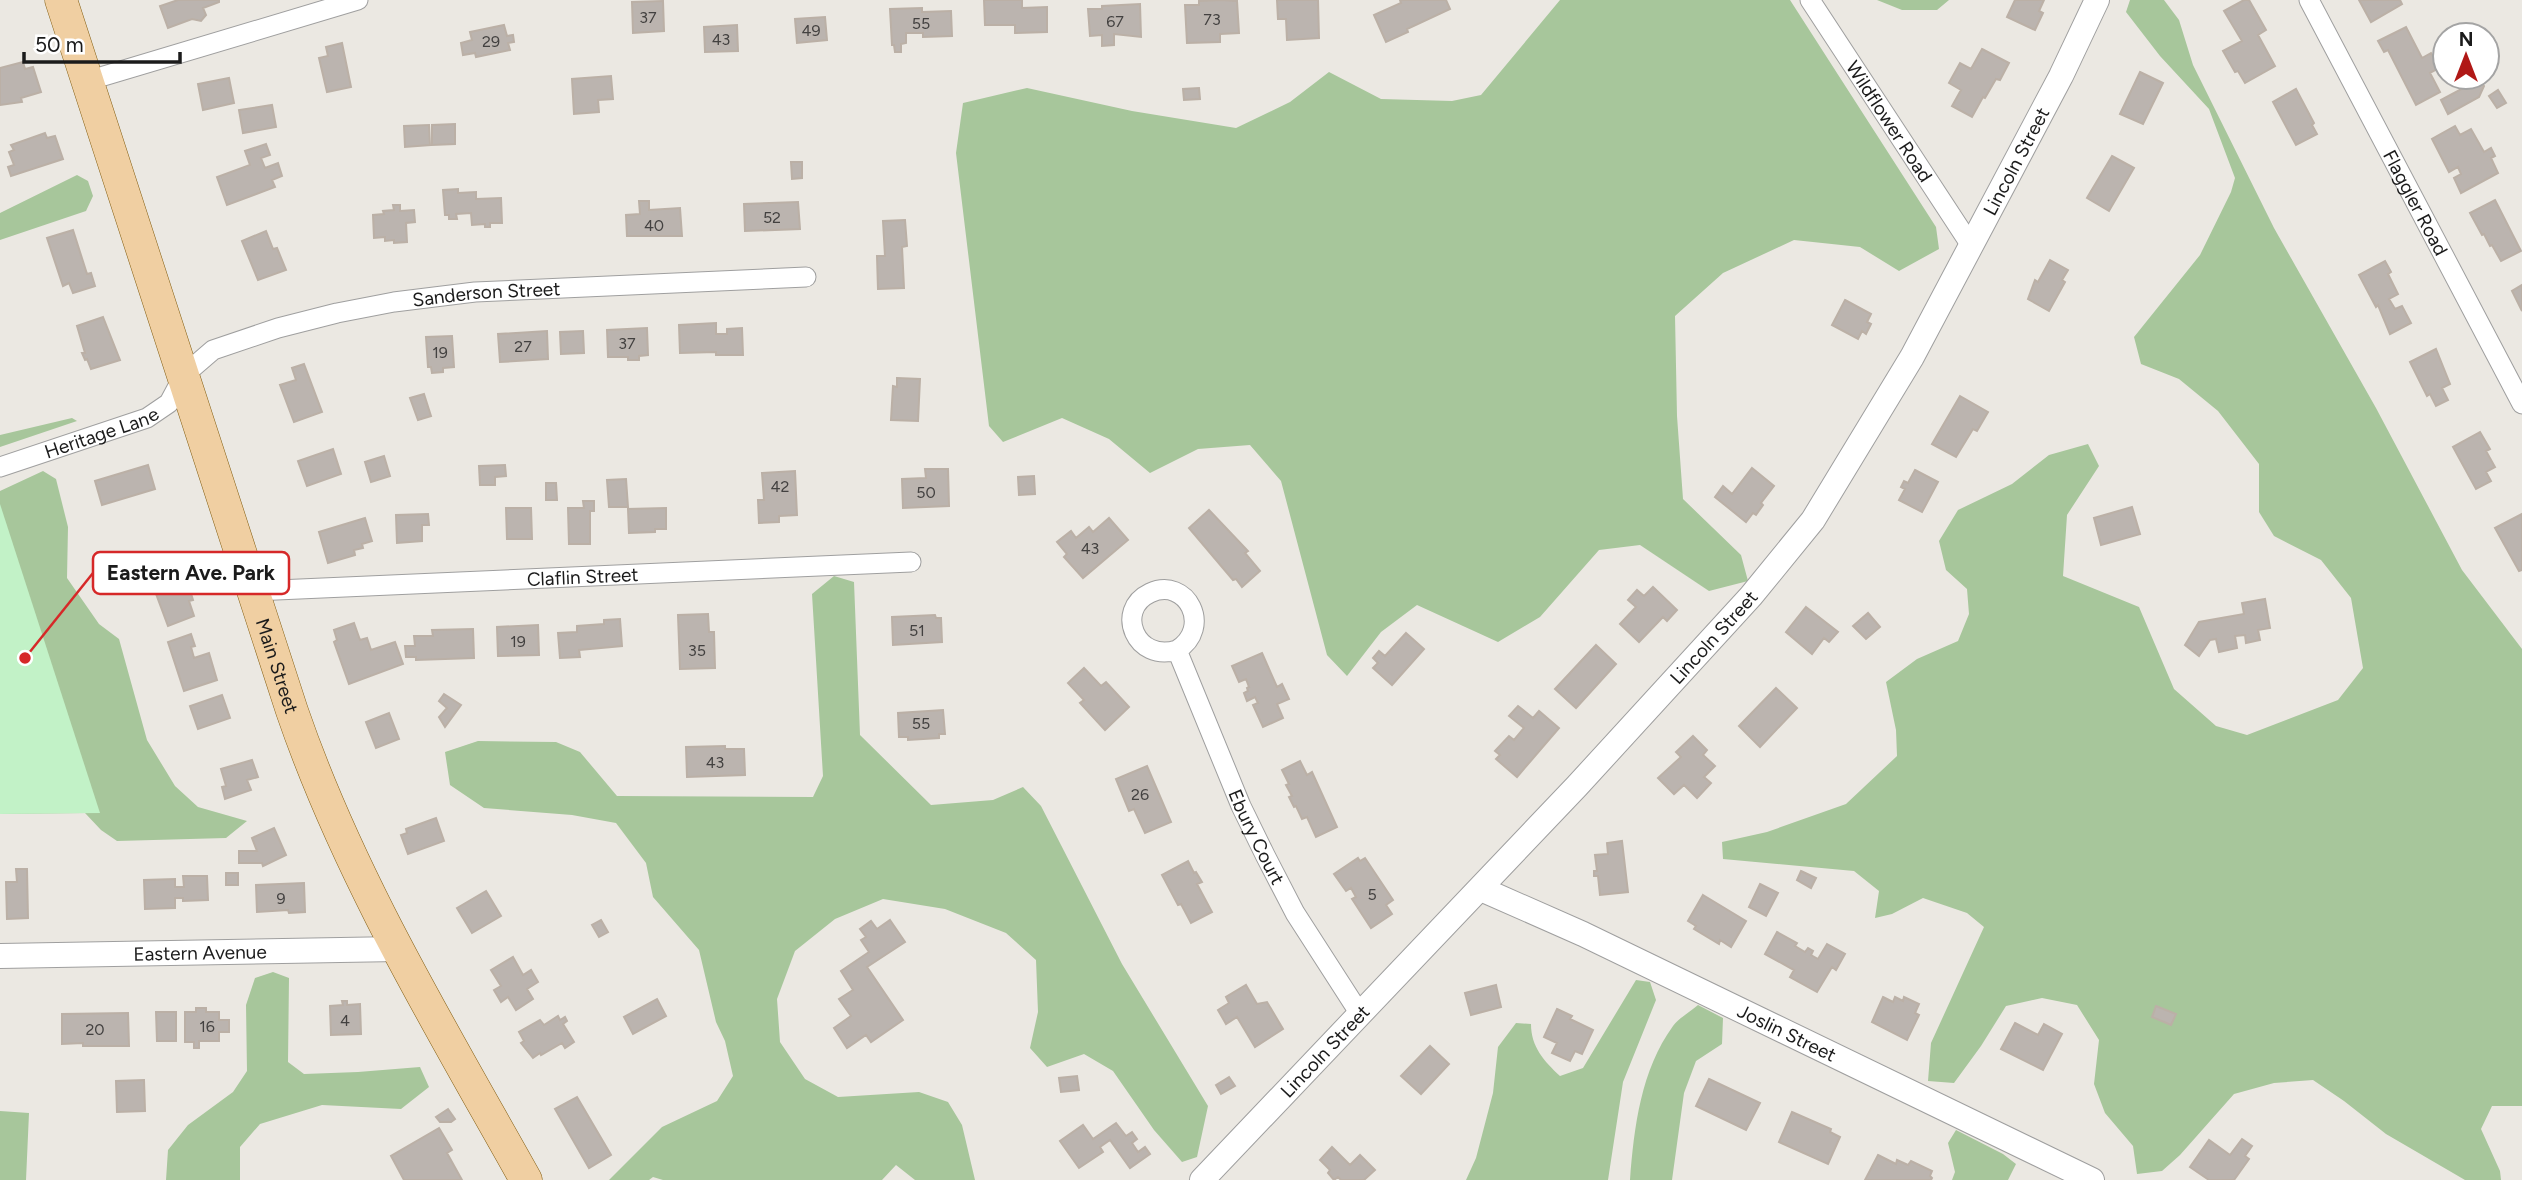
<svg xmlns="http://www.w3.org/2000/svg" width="2522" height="1180" font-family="Figtree,sans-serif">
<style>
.forest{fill:#a7c69b}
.park{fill:#c2f2c7}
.building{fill:#bbb4af;stroke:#bbb0a6;stroke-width:2}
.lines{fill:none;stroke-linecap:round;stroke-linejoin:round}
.minor-casing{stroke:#9f9f9f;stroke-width:21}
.tertiary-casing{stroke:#9f9f9f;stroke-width:26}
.primary-casing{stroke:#825d11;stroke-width:33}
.minor{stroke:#fff;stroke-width:19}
.tertiary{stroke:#fff;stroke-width:24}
.primary{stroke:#f0cfa2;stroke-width:32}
.labels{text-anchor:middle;stroke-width:7;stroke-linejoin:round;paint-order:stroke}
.number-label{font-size:16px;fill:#434140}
.street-label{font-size:19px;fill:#1b1b1b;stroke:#fff}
.leader{fill:none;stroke:#d62828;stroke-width:2.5}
.callout-dot{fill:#d62828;stroke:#fff;stroke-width:2.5}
.callout{fill:#fff;stroke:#d62828;stroke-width:2.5}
.callout-label{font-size:21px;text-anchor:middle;font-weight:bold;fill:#1b1b1b}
</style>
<rect width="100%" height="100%" fill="#ebe8e2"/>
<path class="forest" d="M1560,0h230l146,227 3,22 -40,22 -39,-24 -66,-7 -71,33 -48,43 2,100 6,83 58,56 7,26 -39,10 -69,-46 -41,5 -59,67 -42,25 -81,-37 -36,27 -34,44 -20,-21 -46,-174 -31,-36 -52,4 -48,24 -41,-34 -47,-21 -59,24 -14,-16 -33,-273 7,-50 64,-15 105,23 104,17 54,-26 39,-30 52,27 71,2 29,-6z
M1877,0h72l-12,10h-35z
M2130,0h34l15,20 14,45 81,163 102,180 86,162 60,79v457h-30l-11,23 19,42 1,9h-36l-79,-46 -42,-33 -31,-21 -39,3 -40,11 -54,61 -18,16 -25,3 -4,-28 -28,-33 -11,-29 5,-44 -22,-35 -35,-7 -36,8 -25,40 -27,37 -26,-2 3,-38 53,-116 -17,-14 -44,-15 -31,16 -17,4 4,-27 -25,-20 -131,-12 -1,-17 45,-10 79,-28 51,-48 -1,-26 -10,-48 31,-23 41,-18 11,-27 -2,-25 -21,-19 -7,-29 19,-31 54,-26 37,-29 39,-11 11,22 -32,49 -4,61 76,31 35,82 42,37 31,9 91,-35 25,-32 -12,-70 -30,-38 -47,-24 -15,-24v-48l-41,-53 -39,-32 -38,-15 -7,-27 66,-82 31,-63 4,-14 -26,-69 -49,-53 -34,-44z
M77,175l11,6 5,15 -7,15 -86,29v-27z
M72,418l5,3 -77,26v-12z
M43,471l13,8 12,48 -1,51 32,46 20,15 28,101 28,46 23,21 49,14 -21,17 -109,3 -16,-11 -16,-17 -85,1v-323z
M834,576l20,6 6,153 71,70 62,-5 30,-13 18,19 81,158 86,142 -11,51 -15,5 -28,-32 -41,-59 -29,-17 -37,13 -17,-19 8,-36 -2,-52 -30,-27 -61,-24 -62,-10 -48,20 -40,32 -18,48 3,43 25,37 33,18 81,-5 29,10 14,23 13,55h-60l-19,-15 -14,15h-219l-10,-3 -4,3h-40l53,-53 55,-26 16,-25 -8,-35 -9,-19 -17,-72 -46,-53 -7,-34 -30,-40 -44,-8 -88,-7 -34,-23 -5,-33 33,-11 78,1 24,10 37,44 196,1 10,-21 -11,-182z
M273,972l16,6 -1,84 16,12 54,-2 62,-5 9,20 -28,22 -79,-4 -62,19 -20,23v33h-74l2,-30 20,-25 45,-33 14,-21 -1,-66 9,-27z
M1636,980l14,2 6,18 -33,82 -15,98h-142l10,-22 17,-65 5,-46 18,-24 15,1c0,23 13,37 29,52l23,-8z
M1698,1005l25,13 -1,26 -26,17 -12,32 -12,87h-42c4,-53 11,-110 43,-154 6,-8 17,-14 25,-21z
M0,1111l29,2 -3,67h-26z
M1956,1130l47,24 13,10 -8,16h-56l3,-8 -7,-29z"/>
<path class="park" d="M0,504l100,309 -100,1z"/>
<path class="building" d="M178,0h41v2l-16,6 3,7 -5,6 -9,-2 -24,9 -8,-22z
M984,0h38v8l25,-1v25l-32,1v-8h-30z
M1221,0l16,1 2,32 -19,1v8l-33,1 -2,-38h14v-4z
M1277,0h41l1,38 -32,2 -1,-21h-8z
M1400,0h46l4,9 -43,20 1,3 -22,10 -12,-27 27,-12z
M2015,0h29l-5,11 4,2 -8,17 -28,-13z
M2244,0h5l17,30 -8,5 17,31 -30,17 -7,-12 -3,1 -12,-21 19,-10 -18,-30z
M2359,0h41l2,4 -31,18z
M663,1l1,30 -31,2 -1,-31z
M1140,4l1,33 -27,-3v11l-12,1v-11l-12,1 -2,-27h14v-3z
M922,8v4l29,-1 1,25 -29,1v-4h-17v10l-5,1v8h-6l-1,-7h-2l-2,-36z
M825,17l2,23 -30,3 -2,-24z
M504,25l3,11 6,-1 1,7 -6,1 2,7 -34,7 -1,-4 -12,2 -2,-12 11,-3 -2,-8z
M737,25l1,26 -33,1 -1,-25z
M2406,27l16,31 9,-5 8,15 -9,5 10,19 -24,13 -28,-55 -4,2 -6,-11z
M342,43l9,44 -24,5 -8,-34 9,-2 -2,-9z
M1982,49l27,14 -9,17 -4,-1 -11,19 -2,-1 -11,20 -20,-11 9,-16 -12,-7 11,-20 11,6z
M23,62l2,7 8,-2 8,25 -20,6 1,4 -22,3v-37z
M2140,72l23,11 -20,41 -23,-10z
M611,76l2,23 -15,1 1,12 -25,2 -2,-35z
M229,78l5,25 -31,7 -5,-26z
M2480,79l4,7 -5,11 -31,17 -7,-14z
M1199,88l1,11 -16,1 -1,-11z
M2296,89l18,34 -2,2 5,9 -21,11 -23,-43z
M2498,90l8,13 -9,5 -8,-12z
M272,105l4,22 -33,6 -4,-23z
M455,124v20l-23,1v-20z
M429,125l1,20 -25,2 -1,-21z
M2455,126l5,9 11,-6 13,23 7,-4 4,8 -4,2 7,15 -37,20 -7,-15 7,-4 -3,-7 -9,5 -17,-33z
M45,133l2,5 8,-2 8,23 -52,17 -3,-9 6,-2 -5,-13 5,-2 -3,-5z
M266,144l4,11 -9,3 4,10 13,-5 4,13 -10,4 3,7 -48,18 -10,-28 33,-12 -5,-14z
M2112,156l22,12 -25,43 -22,-13z
M791,162h11v16l-10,1z
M458,189v4l18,-1v7l25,-1 1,25h-12v4h-5v-3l-13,1 -1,-12 -15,1 1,5h-8v-4h-4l-2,-25z
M2495,200l26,51 -20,10 -9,-16 -2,1 -6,-12 -2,1 -12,-22z
M639,201h10v9l31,-2 2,28h-55l-1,-21 14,-1z
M798,202l2,27 -55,2 -1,-27z
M393,205h7v6l14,-1 1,12 -9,1 1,19 -13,1v-3l-9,1v-4l-11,1 -1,-23 11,-1 -1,-3 11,-1z
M905,220l2,26 -5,1 2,41 -26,1 -1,-33h8l-2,-35z
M73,230l14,44 4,-1 4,13 -22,7 -4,-10 -6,3 -16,-48z
M266,231l7,18 4,-1 9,22 -28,10 -16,-39z
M2050,260l18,10 -6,10 3,2 -16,29 -21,-12 7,-19 3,2z
M2385,261l6,11 -3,2 10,20 -9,5 6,10 7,-3 9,17 -21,11 -12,-29 -2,2 -17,-32z
M2522,285v26l-10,-20z
M1845,300l26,14 -4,8 4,2 -5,10 -4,-3 -4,8 -26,-14z
M103,317l17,43 -29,9 -4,-10 -2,1 -3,-7h3l-8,-27z
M716,323v11h11v-5l15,-1 1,27h-27v-3l-36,1 -1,-28z
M647,328l1,27 -9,1v4h-11v-3h-20l-1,-27z
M547,331l1,28 -48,3 -2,-28z
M583,331l1,22 -23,1 -1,-22z
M452,336l2,31 -11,1v4l-11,1 -1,-6h-3l-2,-30z
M2436,349l14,35 -8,4 6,12 -12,6 -6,-12 -3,2 -17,-34z
M304,364l18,48 -28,10 -14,-37 16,-5 -4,-12z
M897,378l23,1 -2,42 -27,-1 2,-34 4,1z
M424,394l7,22 -13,4 -8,-22z
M1960,396l28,16 -11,19 -4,-2 -17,28 -24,-13z
M2480,432l10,17 -4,2 9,16 -9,5 5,9 -15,8 -23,-42z
M333,449l8,25 -34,12 -9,-25z
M384,456l6,20 -19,6 -6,-20z
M148,465l7,24 -53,16 -7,-24z
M505,465l1,11 -11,1v8h-15l-1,-19z
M1752,468l22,18 -13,17 2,2 -7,10 -3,-2 -7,9 -31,-25 8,-11 9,8z
M925,469h23l1,37 -46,2 -1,-29 24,-1z
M1915,470l23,12 -16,30 -23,-12 6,-11 -4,-2 3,-6 4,2z
M795,471l2,44 -18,1v6l-20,1 -1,-23h6l-2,-27z
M1034,476l1,18 -16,1 -1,-18z
M626,479l2,28h-19l-2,-27z
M546,483h10l1,17h-11z
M583,501h11v10h-4v33h-21l-1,-36h16z
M2132,507l8,27 -39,11 -7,-27z
M506,508h25l1,31h-25z
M666,508v21h-11v3l-26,1 -1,-24z
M1209,510l39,41 -3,2 15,18 -18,16 -6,-8 -3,1 -44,-52z
M428,514l1,11h-7v16l-25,2 -1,-28z
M2522,514v56l-3,1 -24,-43z
M365,518l7,23 -10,3 1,4 -9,2 1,5 -27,8 -9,-31z
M1109,518l19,22 -45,38 -19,-21 3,-3 -10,-12 14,-11 5,7 13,-11 4,5z
M181,581l4,11 5,-2 3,10 -4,1 5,15 -26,10 -13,-35z
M1653,587l24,23 -10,11 -4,-4 -24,25 -19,-18 16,-17 -8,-7 9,-10 7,6z
M2265,599l5,29 -12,2 2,10 -14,3 -1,-8 -10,1 2,12 -18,4 -3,-13 -6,1 -11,16 -14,-11 14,-23 45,-8 -2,-11z
M1806,607l32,25 -9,10 -5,-4 -12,16 -26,-22z
M1868,613l12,14 -14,12 -13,-13z
M708,614l1,18h5l1,36 -35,1 -2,-54z
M935,615l1,3h5l1,24 -49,3 -1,-28z
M620,619l2,27 -43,4 1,7 -20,1 -2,-25 19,-1v-6l27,-2v-4z
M354,623l6,17 7,-2 4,12 24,-8 8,22 -54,20 -15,-42 3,-2 -3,-10z
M538,625l1,30 -41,1 -1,-29z
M473,629l1,29 -58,2v-3h-10l-1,-11h10l-1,-10h19l-1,-6z
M1406,633l18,16 -32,36 -19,-17 5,-5 -5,-5 6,-7 6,5z
M191,634l4,12 -4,1 3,11 15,-5 8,27 -33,11 -16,-49z
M1596,645l20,19 -40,44 -21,-19z
M1262,653l15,34 5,-3 7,15 -12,5 6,14 -20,9 -10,-22 5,-2 -3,-6 -8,4 -3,-8 4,-2 -1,-3 2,-1 -3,-8 -7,3 -7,-16z
M1084,668l17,18 5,-4 23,25 -24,23 -25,-27 4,-3 -16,-17z
M1776,688l21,20 -37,39 -21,-21z
M444,694l17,11 -16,22 -6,-10 8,-9 -8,-7z
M222,695l8,23 -32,11 -8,-23z
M1518,706l15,12 6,-7 20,17 -42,49 -21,-18 4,-4 -5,-4 14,-15 5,4 10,-12 -15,-12z
M943,710l2,24h-6v4l-31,2v-3h-9l-1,-24z
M389,713l10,26 -23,9 -10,-26z
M1693,736l14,14 -4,5 12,11 -11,11 7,6 -14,15 -13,-13 -10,9 -16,-16 23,-21 -5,-5z
M725,746v3h19l1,26 -58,2 -1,-30z
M252,760l6,17 -11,3 4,10 -26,9 -3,-12 4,-1 -5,-17z
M1300,761l7,14 5,-3 25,55 -21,10 -9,-20 -5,2 -6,-13 -2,1 -5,-10 3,-1 -6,-11 3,-1 -7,-14z
M1147,766l24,56 -26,11 -11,-24 -5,2 -13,-32z
M436,818l8,23 -36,13 -7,-19 6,-2 -1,-4z
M274,828l12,27 -23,11 -1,-3h-23v-12h18l-5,-13z
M1622,841l6,51 -28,3 -2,-19h-4v-5h3l-2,-16 13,-1 -1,-11z
M1358,858l2,3 5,-3 28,42 -7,5 6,9 -21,14 -19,-29 4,-2 -5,-9 -5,3 -12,-17z
M1188,861l6,12 2,-1 6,10 -5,2 15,28 -21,11 -10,-19 -3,1 -16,-30z
M16,869h11l1,49 -21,1 -1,-37h11z
M1801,871l15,7 -5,10 -14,-8z
M226,873h12v12h-12z
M183,876h24l1,24 -25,1v-3h-8v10l-30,1 -1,-29 31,-1v8h9z
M304,883l1,29 -16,1 -1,-3 -31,2 -1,-27z
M1760,884l18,9 -12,23 -17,-9z
M486,891l15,25 -29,17 -15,-25z
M1703,895l43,26 -15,26 -11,-7 -1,4 -25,-15 2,-3 -8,-5z
M601,920l7,12 -9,5 -7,-12z
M890,920l15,22 -38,25 36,53 -32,22 -5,-7 -19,13 -13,-20 17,-12 -12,-17 14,-9 -12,-19 28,-19 -8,-12 5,-3 -6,-8 11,-8 6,8z
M1777,932l20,11 -2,3 10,6 3,-4 5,3 -2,4 7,4 9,-15 18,10 -9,16 -4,-3 -15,25 -27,-15 4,-7 -29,-16z
M513,957l10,18 8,-5 7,12 -11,7 6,10 -17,11 -8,-13 -7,5 -7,-12 7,-4 -10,-16z
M1246,985l11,19 10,-2 16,27 -28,18 -18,-30 -11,7 -8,-14 11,-7 -3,-6z
M1496,985l5,22 -30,8 -6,-22z
M1883,997l10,5 2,-5 8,4 1,-4 15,7 -4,9 4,2 -12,25 -35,-18z
M657,999l9,17 -33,18 -9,-17z
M342,1001h5v4l13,-1 1,30 -30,1 -1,-29 13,-1z
M2156,1006l20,8 -5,11 -19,-8z
M196,1008h10v4h13v8h10v12h-10v9h-20v7h-5v-6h-9v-30h11z
M1557,1009l15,7 -2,3 23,11 -11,24 -7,-3 -5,10 -18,-8 5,-10 -13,-6z
M156,1012h20v29h-19z
M128,1013l1,33h-46v-3l-21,1v-30z
M558,1016l2,4 5,-3 2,4 -4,3 11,18 -9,6 -3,-5 -21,12 -1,-2 -7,5 -12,-15 3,-2 -5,-9 21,-12 4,5z
M2015,1023l23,12 6,-11 18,10 -19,36 -42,-21z
M1430,1046l19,18 -28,30 -20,-18z
M1077,1076l2,14 -18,2 -2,-14z
M1229,1077l6,9 -14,8 -5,-9z
M1709,1079l51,24 -14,27 -50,-24z
M144,1080l1,31 -28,1 -1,-31z
M577,1097l34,58 -22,13 -34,-59z
M448,1109l7,10 -4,3h-11l-4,-5z
M1792,1112l39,17 -1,3 10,5 -12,27 -49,-22z
M1116,1123l10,13 6,-4 5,7 -5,4 6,9 7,-5 5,7 -20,14 -20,-28 -10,7 3,5 -24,16 -19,-27 23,-16 10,14z
M439,1128l13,22 -5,3 15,27h-58l-13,-24z
M2242,1139l10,7 -7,10 4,3 -15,21h-25l-19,-13 19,-27 21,15z
M1332,1147l18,18 10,-10 15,15 -11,10h-23l-3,-3 -4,3 -6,-7 2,-3 -10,-10z
M1878,1155l18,9 1,-4 11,5 3,-4 21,10 -2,5 2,2 -1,2h-66z"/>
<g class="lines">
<g class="minor-casing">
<g id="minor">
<path id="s1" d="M1810,0l160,244"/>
<path id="s2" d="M2309,0l213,404"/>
<path d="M87,81l271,-81"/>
<path id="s3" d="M0,467l147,-49 22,-15 15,-28 29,-25 65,-22 59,-15 57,-11 81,-10 331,-15"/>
<path id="s4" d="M254,591l657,-29"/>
<path id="s5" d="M1177,650c-41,13 -63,-40 -27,-57 37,-17 63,35 27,57l64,156 24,49 30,58 65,101"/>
</g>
</g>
<g class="tertiary-casing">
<g id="tertiary">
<path id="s6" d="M1481,889l102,45 509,246"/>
<path id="s7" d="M0,956l398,-7"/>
<path id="s8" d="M1202,1180l375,-394 174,-190 62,-76 99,-163 149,-281 36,-76"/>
</g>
</g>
<g class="primary-casing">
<g id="primary">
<path id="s9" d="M61,0l231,711c57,166 149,317 234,469"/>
</g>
</g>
<use href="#minor" class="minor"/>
<use href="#tertiary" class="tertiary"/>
<use href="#primary" class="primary"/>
</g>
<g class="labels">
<g class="number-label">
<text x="648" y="23">37</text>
<text x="1212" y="25">73</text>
<text x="1115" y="27">67</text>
<text x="921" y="29">55</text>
<text x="811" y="36">49</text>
<text x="721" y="45">43</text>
<text x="491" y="47">29</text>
<text x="772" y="223">52</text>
<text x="654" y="231">40</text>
<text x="627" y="349">37</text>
<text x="523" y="352">27</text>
<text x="440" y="358">19</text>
<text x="780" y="492">42</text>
<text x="926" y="498">50</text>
<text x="1090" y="554">43</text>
<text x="917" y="636">51</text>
<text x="518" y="647">19</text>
<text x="697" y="656">35</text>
<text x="921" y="729">55</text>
<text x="715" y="768">43</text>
<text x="1140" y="800">26</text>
<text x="1372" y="900">5</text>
<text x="281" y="904">9</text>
<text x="345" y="1026">4</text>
<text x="207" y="1032">16</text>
<text x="95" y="1035">20</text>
</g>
<g class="street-label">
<text dy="7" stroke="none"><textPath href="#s1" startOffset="145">Wildflower Road</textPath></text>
<text dy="7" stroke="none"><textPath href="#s8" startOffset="1312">Lincoln Street</textPath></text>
<text dy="7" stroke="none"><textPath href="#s2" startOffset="229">Flaggler Road</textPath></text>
<text dy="7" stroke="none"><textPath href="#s3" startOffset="532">Sanderson Street</textPath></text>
<text dy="7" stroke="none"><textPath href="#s3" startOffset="107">Heritage Lane</textPath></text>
<text dy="7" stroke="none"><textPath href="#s4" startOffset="329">Claflin Street</textPath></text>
<text dy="7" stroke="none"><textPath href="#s8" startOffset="746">Lincoln Street</textPath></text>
<text dy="7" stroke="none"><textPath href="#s9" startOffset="700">Main Street</textPath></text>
<text dy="7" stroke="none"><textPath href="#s5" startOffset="399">Ebury Court</textPath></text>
<text dy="7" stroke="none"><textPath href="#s7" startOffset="200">Eastern Avenue</textPath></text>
<text dy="7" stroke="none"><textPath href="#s6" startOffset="338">Joslin Street</textPath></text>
<text dy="7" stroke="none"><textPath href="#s8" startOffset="178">Lincoln Street</textPath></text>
</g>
</g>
<path class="leader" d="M25 658L93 573"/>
<circle class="callout-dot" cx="25" cy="658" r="7"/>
<rect class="callout" x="93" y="552" width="196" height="42" rx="7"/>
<g class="callout-label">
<text x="191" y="580">Eastern Ave. Park</text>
</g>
<g transform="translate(2466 56)"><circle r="33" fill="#ffffff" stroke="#a4a4a4" stroke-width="2"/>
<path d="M0-5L12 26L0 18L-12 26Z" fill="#b01816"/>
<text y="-10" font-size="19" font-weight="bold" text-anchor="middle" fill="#1b1b1b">N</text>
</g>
<path d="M24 52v10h156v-10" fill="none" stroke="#1b1b1b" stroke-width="3.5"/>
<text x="35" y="52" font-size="21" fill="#1b1b1b" stroke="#ffffff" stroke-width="5" paint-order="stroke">50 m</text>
</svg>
